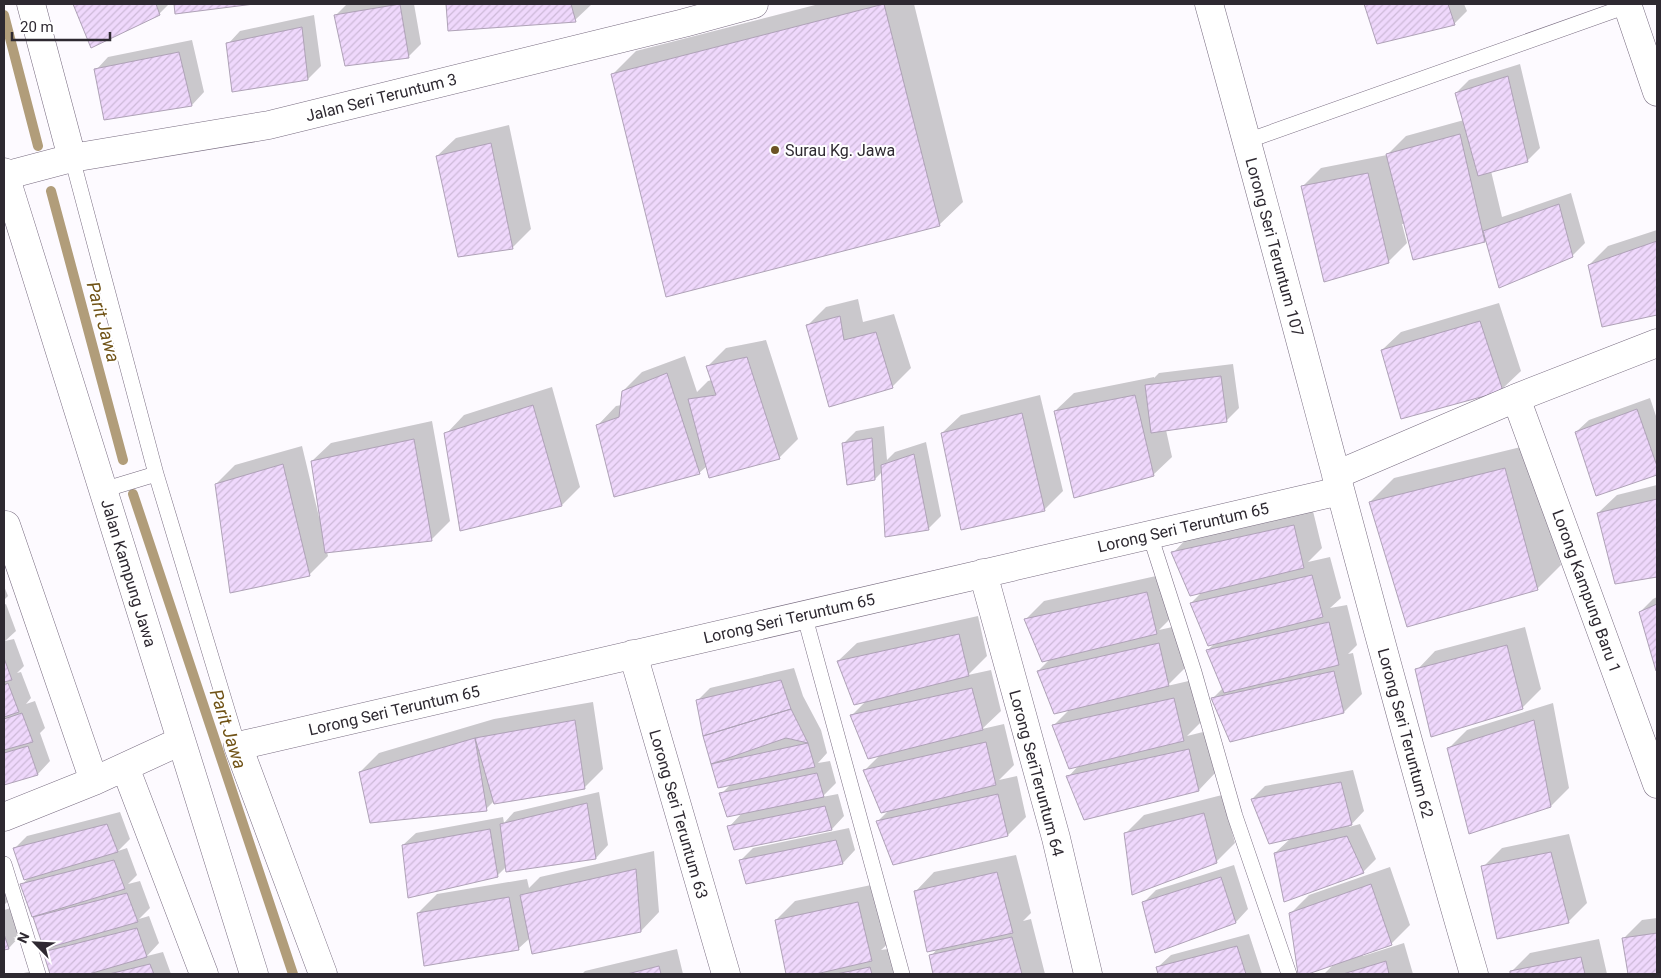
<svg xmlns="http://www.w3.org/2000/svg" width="1661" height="978" font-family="Roboto,sans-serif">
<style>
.shadow{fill:#0003}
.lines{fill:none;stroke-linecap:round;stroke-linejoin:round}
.stream{stroke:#b19d7a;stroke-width:10}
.building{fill:url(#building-hatch);stroke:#afa2b7}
.lane-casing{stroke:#786c80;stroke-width:16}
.street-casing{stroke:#786c80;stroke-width:29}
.lane{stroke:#fff;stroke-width:15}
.street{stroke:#fff;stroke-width:28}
.poi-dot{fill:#6c5324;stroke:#fff;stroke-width:2}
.labels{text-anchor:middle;stroke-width:4;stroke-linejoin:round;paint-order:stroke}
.street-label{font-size:16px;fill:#2e2931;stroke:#fff}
.poi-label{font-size:16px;fill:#2e2931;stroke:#fff;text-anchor:start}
.water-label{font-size:18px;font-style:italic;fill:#705216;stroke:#fff}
</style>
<defs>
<pattern id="building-hatch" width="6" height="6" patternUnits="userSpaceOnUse" patternTransform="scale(1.25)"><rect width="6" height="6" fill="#efd8fc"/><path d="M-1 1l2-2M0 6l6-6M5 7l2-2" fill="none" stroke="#cdb9d8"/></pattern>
</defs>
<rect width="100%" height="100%" fill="#fdfaff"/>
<path class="shadow" d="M75,4h94l-10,10 -67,33z
M176,4h69l-69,9z
M347,4h67l7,40 -13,13 -73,-41z
M448,4h144l-17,16 -126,10z
M819,4h95l49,198 -24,23 -327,-150 24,-24z
M1366,4h98l3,7 -13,13 -76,19z
M314,15l7,51 -13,13 -74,11 -6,-46 12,-13z
M192,40l12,52 -12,13 -96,-35 12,-13z
M1520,64l20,84 -13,13 -36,10 11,46 69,-24 14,50 -13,13 -86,-17 -1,2 -80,-17h-3l5,19 -19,19 -86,-75 19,-19 66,-13 19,-19 58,-16 -8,-27 13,-13z
M509,125l22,104 -19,19 -75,-92 19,-18z
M1657,230v84l-54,12 -14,-61 19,-19z
M858,299l5,23 31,-8 17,54 -19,19 -85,-61 19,-19z
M1499,303l22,68 -19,18 -120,-39 19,-18z
M766,340l32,99 -19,19 -72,8 -8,7 -101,-48 18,-19 6,-1 1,-14 19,-19 43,-16 12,36 11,-11 4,-1 -5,-13 19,-19z
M1233,364l6,44 -13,13 -60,9 6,27 -19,18 -98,-64 19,-18 80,-16v1l5,-5z
M552,387l28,100 -18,18 -116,-71 18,-19z
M1040,395l23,96 -19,19 -102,-77 19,-18z
M1650,398l7,21v55l-60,21 -21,-63 13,-12z
M432,421l18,100 -19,19 -104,12 1,4 -19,19 -93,-91 19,-19 67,-19 17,71h2l-9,-56 19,-18z
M884,426l3,34 8,-8 31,-10 15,74 -13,13 -45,-58 -8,8 -32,-35 13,-13z
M1529,445l32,120 -24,24 -167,-87 24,-24z
M1657,485v91l-41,7 -18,-70 19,-18z
M1312,507l10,41 -14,14 22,-5 11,41 -11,10 17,-3 10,40 -9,9 5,-1 9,41 -18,18 -131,-14 10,-10 -15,-38 7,-7 -24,-40 11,-11 -29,-39 18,-19z
M1165,574l10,40 -16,16 18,-4 10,40 -20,20 26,-6 9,41 -15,15 20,-5 10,40 -18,19 -131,-13 11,-12 -26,-39 17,-17 -32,-38 12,-12 -24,-40 18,-18z
M4,586l4,10 -4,4z
M1657,597v72l-1,1 -16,-58 13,-13z
M6,604l10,27 -11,10 9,-2 10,27 -7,7 4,-1 10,26 -5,6 9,-3 10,27 -5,5 10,28 -12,13 -34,10v-179z
M978,616l9,40 -19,19 23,-5 10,41 -19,18 22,-5 10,41 -15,15 18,-4 9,41 -18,18 -131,-13 12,-12 -24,-40 15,-15 -29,-39 15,-15 -28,-40 19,-18z
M1525,627l16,62 -19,19 -105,-38 18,-19z
M794,668l9,28 18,34 6,23 -9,10 12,-2 6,22 -14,14 16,-3 6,22 -12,13 -97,20 -6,-22 14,-15 -22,-18 10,-10 -12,2 -15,-50 -7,-35 13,-13z
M593,702l10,67 -19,19 -90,13 -8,8 -126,-37 19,-19 115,-34z
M1553,703l16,85 -18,18 -103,-57 19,-19z
M1353,770l11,41 -15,16 11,-3 16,35 -13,13 -88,-19 16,-15 -39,-39 13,-13z
M599,792l9,53 -12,13 -90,9 -9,9 -94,-31 13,-12 87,-16 1,6 10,-11z
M1222,795l13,48 -19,19 -91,-28 19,-19z
M120,812l10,27 -12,12 9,-3 10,27 -9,9 12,-3 10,27 -11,11 10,-3 10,27 -12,13 16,-4 8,22h-119l-8,-21 7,-7 -17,-28 5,-5 -17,-28 7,-8 -14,-29 12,-12z
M849,828l6,22 -12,13 -103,-2 13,-13z
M1569,834l18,69 -18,18 -86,-54 19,-19z
M654,851l5,61 -18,19 -111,7 -12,11 -100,-36 19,-19 90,-15 2,9 11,-11z
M1016,855l15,58 -8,8 8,-2 14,55h-111l-3,-18 7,-8 -22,-57 18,-19z
M1234,865l14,44 -12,13 -93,-19 13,-13z
M1390,867l20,58 -19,19 -29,10 1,2 41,-13 9,31h-89l10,-10 -30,10h-5l-9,-60 19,-19z
M4,881l6,18 -6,6z
M876,884l14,58 -9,8 7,-1 7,25h-108l-11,-54 19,-19z
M11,908l10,27 -12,13 -5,1v-39z
M1657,918v56h-27l-6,-36 18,-18z
M1249,934l13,40h-103l-1,-7 13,-12z
M1599,939l8,35h-95l-1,-2 19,-19z
M677,949l6,25h-101l3,-3z
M33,971l1,3h-15z"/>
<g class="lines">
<path class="stream" d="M4,15l34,131
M51,191l72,269
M133,494l160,480"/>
</g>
<path class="building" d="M73,4h83l4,11 -69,33z
M174,4h80l-79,10z
M400,4l9,54 -64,8 -11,-51z
M446,4h125l5,18 -128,9z
M884,4l56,222 -274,71 -55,-223z
M1364,4h84l7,21 -78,19z
M302,27l6,53 -76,12 -6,-49z
M179,52l13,54 -88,14 -10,-51z
M1508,76l20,86 -50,14 -23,-83z
M1460,134l25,108 -72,18 -27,-106z
M491,143l22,106 -55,8 -22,-101z
M1368,173l21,90 -65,19 -23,-96z
M1559,204l14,53 -74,31 -16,-57z
M1657,241v74l-55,12 -14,-62z
M840,316l4,24 32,-8 17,56 -64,19 -23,-82z
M1480,321l23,70 -102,28 -20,-69z
M747,357l33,102 -71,19 -21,-79 28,-4 -10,-29z
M667,373l33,101 -86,23 -18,-72 23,-8 3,-26z
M1221,376l6,46 -76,11 -6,-48z
M1135,395l19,81 -80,22 -20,-87z
M533,405l29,101 -102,25 -16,-98z
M1637,409l20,57v9l-61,21 -21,-64z
M1022,413l23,98 -84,19 -20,-97z
M872,438l3,42 -28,5 -5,-42z
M414,439l18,102 -107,12 -14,-92z
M914,454l15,76 -44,7 -4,-72z
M283,464l27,112 -80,17 -15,-109z
M1505,468l33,122 -131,37 -38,-125z
M1657,499v78l-42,7 -18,-71z
M1294,525l10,43 -114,28 -19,-44z
M1312,575l11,42 -115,29 -18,-43z
M1147,592l10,42 -115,28 -18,-43z
M1657,604v67h-1l-17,-59z
M1329,622l10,43 -115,28 -18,-43z
M959,634l10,42 -115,29 -17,-44z
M1159,643l10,43 -115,28 -17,-43z
M1507,645l16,64 -92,28 -16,-68z
M4,658l8,22 -8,2z
M1334,671l10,42 -114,29 -19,-44z
M781,680l10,29 -88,27 -7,-36z
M8,683l11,29 -15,5v-32z
M972,688l11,42 -115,29 -18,-44z
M1174,698l10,43 -115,28 -17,-44z
M791,709l17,34 -22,-5 -75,26 -8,-28z
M22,713l11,29 -29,8v-31z
M575,720l10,69 -91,15 -19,-66z
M1534,720l17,87 -82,27 -22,-86z
M475,738l12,73 -117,12 -11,-51z
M986,742l10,43 -115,28 -18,-43z
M808,743l7,24 -97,21 -7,-24z
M28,746l10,29 -34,10v-32z
M1189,749l10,42 -115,29 -18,-44z
M817,773l7,24 -97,20 -8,-24z
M1341,782l11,43 -83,19 -18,-45z
M998,794l10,42 -115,29 -17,-44z
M587,803l9,56 -90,13 -6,-48z
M825,806l7,24 -98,20 -7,-24z
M1204,813l13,50 -85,32 -8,-62z
M107,824l11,28 -94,28 -11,-32z
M490,829l8,48 -90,21 -6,-53z
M1347,836l17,37 -80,29 -10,-49z
M836,840l7,24 -97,20 -7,-24z
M1551,852l18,71 -72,16 -16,-73z
M114,860l11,29 -93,28 -12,-33z
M636,869l5,63 -109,22 -12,-59z
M997,872l16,61 -86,19 -13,-61z
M1221,877l15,46 -81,30 -13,-51z
M1371,884l21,61 -84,29h-10l-9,-61z
M127,893l11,29 -94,27 -11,-32z
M509,897l10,53 -95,16 -7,-53z
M858,902l14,59 -56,13h-30l-11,-54z
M137,928l10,29 -58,17h-39l-7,-22z
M1657,933v41h-29l-6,-36z
M4,934l5,15 -5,1z
M1012,937l10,37h-89l-4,-19z
M1237,946l9,28h-88l-2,-7z
M1581,957l4,17h-75v-3z
M1386,961l3,13h-46z
M150,964l4,10h-45z
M659,966l2,8h-34z
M870,967l2,7h-36z"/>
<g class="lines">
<g class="lane-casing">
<path id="lane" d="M1247,141l380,-135
M72,158l84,316 82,272
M103,490l53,-16
M1150,535l44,137 41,144 54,158
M804,614l98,360
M4,864l34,110"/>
</g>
<g class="street-casing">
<path id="street" d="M31,4l41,154
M1209,4c90,323 171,648 265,970
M1627,4l30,88
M4,172l250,802
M4,176l68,-18 197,-33 415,-102 70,-19
M1516,398l141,386
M1336,475l180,-77 141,-55
M6,525l88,256
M983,573l73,265 32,136
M633,654l93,320
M125,767l79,207
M4,817l90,-36 87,-40
M323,974l-85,-228 1102,-255"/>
</g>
<use href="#lane" class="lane"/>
<use href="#street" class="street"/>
</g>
<circle class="poi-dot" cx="775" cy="150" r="5"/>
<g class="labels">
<g class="street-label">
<text transform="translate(381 97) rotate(-14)" y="6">Jalan Seri Teruntum 3</text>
<text transform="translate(1275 247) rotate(75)" y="6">Lorong Seri Teruntum 107</text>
<text transform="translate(1183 527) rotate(-13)" y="6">Lorong Seri Teruntum 65</text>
<text transform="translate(129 573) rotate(73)" y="6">Jalan Kampung Jawa</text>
<text transform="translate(1587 591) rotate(70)" y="6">Lorong Kampung Baru 1</text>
<text transform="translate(789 618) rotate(-13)" y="6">Lorong Seri Teruntum 65</text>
<text transform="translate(394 710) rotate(-13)" y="6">Lorong Seri Teruntum 65</text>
<text transform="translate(1406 733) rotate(75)" y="6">Lorong Seri Teruntum 62</text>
<text transform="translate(1037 773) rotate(75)" y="6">Lorong SeriTeruntum 64</text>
<text transform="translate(679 814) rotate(74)" y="6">Lorong Seri Teruntum 63</text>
</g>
<g class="poi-label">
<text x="785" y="156">Surau Kg. Jawa</text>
</g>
<g class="water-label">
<text transform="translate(103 322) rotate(75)" y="6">Parit Jawa</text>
<text transform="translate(228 729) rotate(72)" y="6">Parit Jawa</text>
</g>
</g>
<rect width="1661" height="978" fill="none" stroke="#2e2931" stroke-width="10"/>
<g transform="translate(35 943) rotate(294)" stroke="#ffffff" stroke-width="4" paint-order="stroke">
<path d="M0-4L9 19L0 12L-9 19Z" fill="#2e2931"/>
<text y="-8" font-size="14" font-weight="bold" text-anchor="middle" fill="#2e2931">N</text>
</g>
<path d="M12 32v8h98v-8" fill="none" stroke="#2e2931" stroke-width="2.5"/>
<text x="20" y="32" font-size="15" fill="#2e2931" stroke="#ffffff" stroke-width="4" paint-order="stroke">20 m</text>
</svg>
